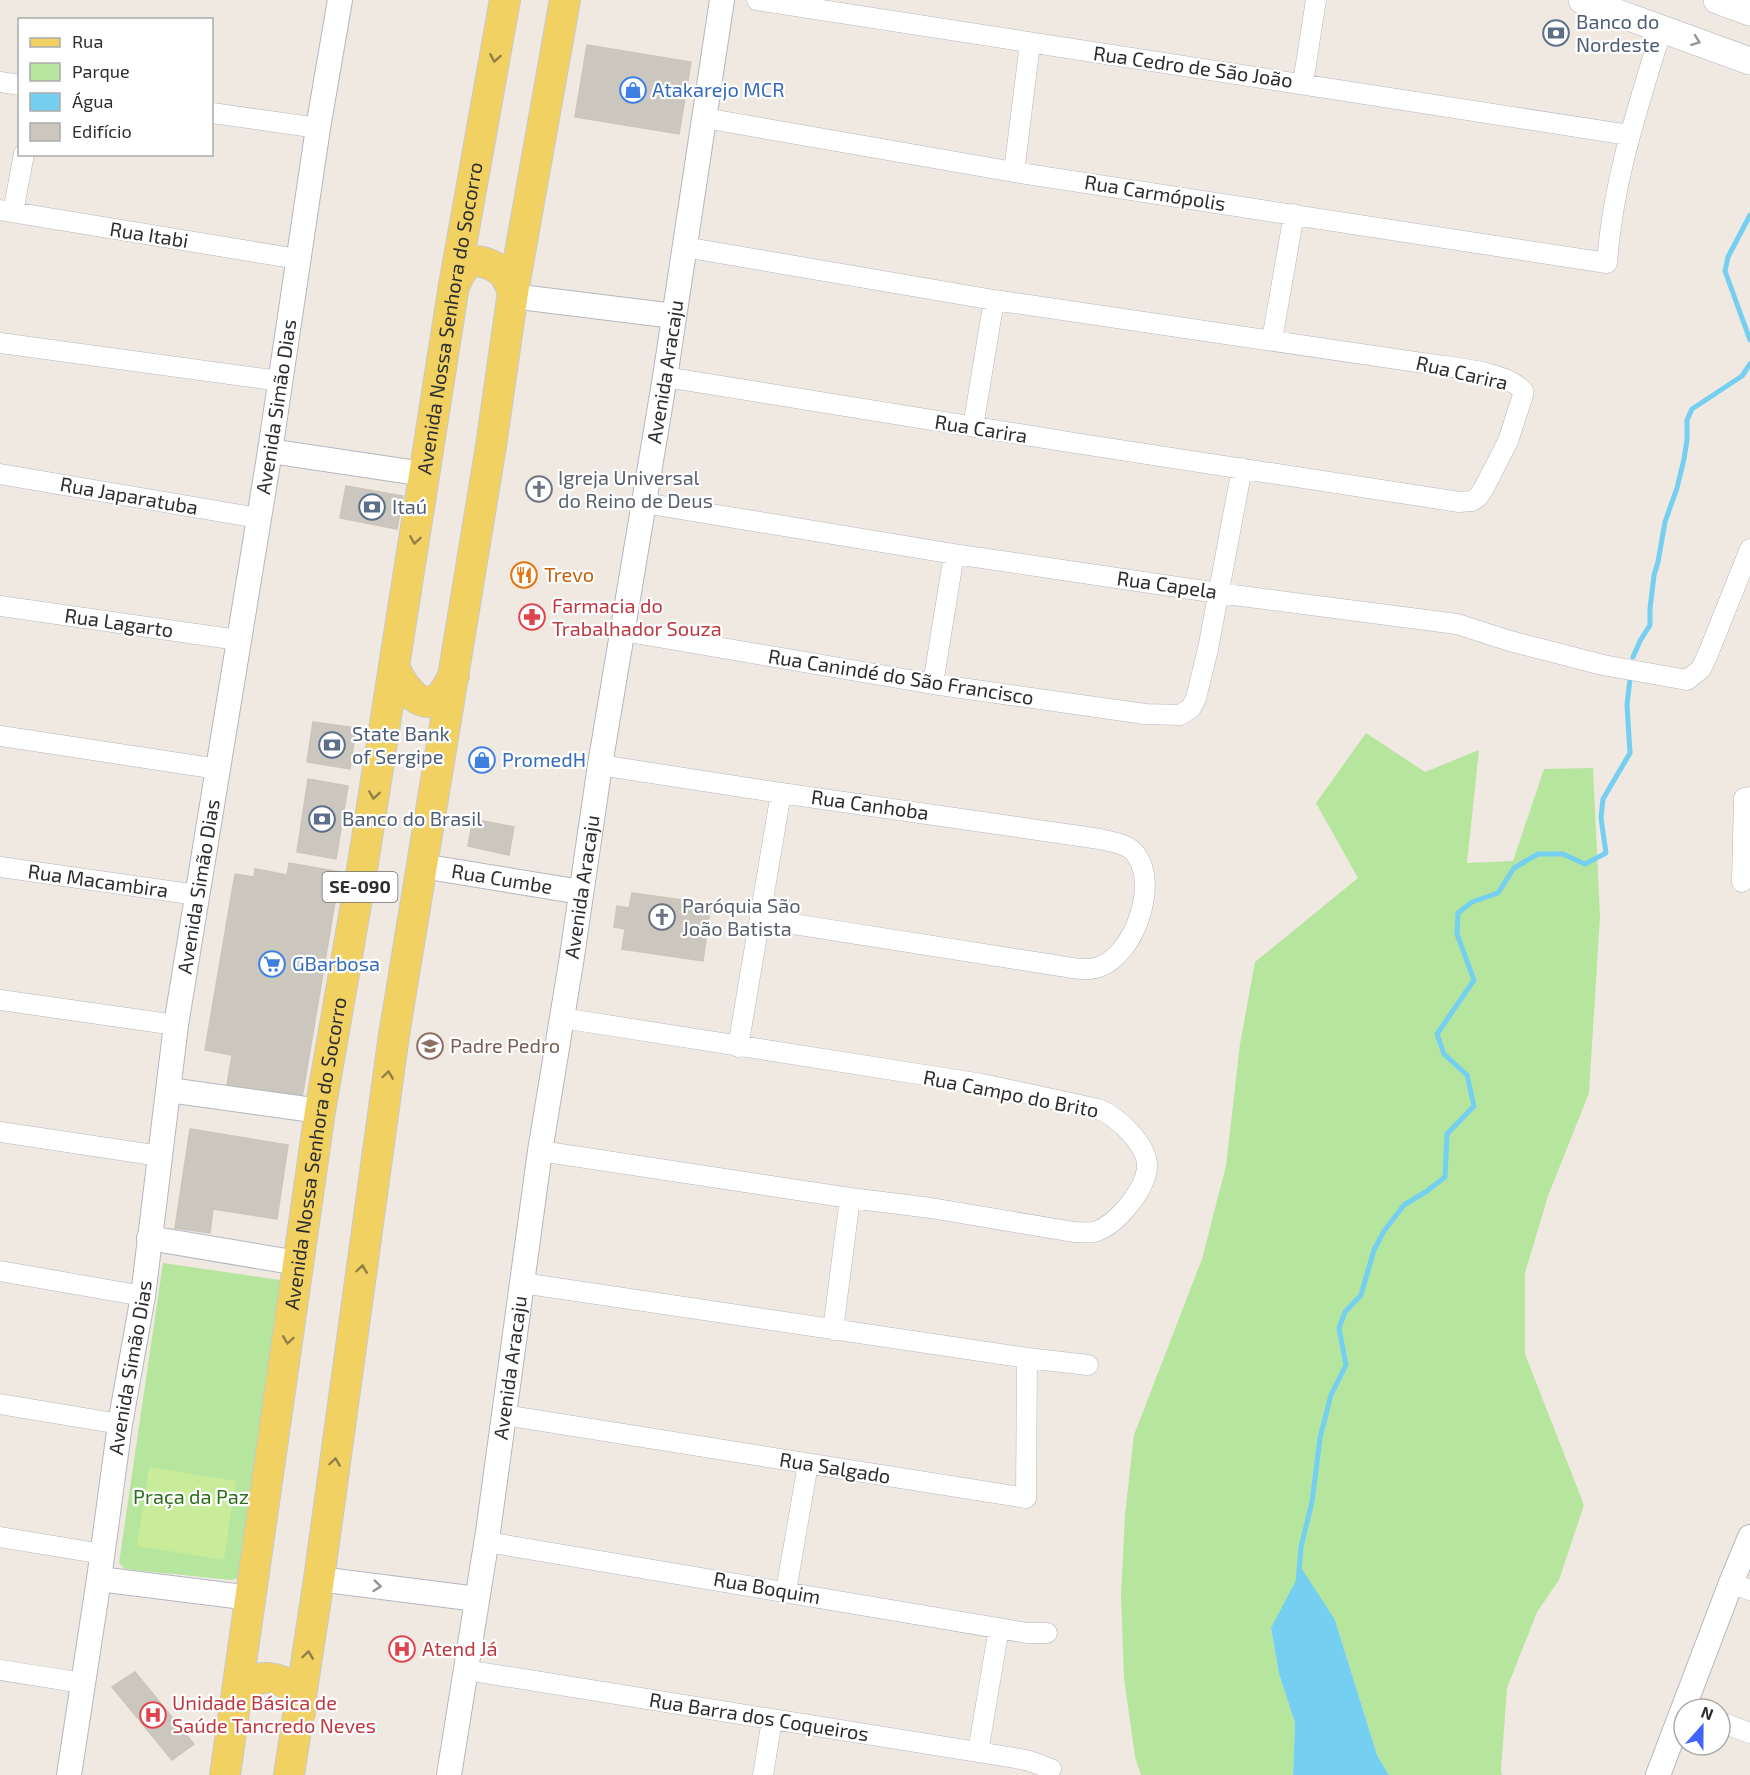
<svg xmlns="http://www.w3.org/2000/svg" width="1750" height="1775" font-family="'Exo 2',sans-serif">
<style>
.green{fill:#b6e59e}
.pitch{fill:#c9ec9a}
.water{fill:#75cff0}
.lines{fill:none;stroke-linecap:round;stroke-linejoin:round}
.stream{stroke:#75cff0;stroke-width:5}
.building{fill:#cbc7bf;stroke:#cbc5ba;stroke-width:1.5}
.minor-casing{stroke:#b4b7c1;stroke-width:21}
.tertiary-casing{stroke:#b4b7c1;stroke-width:26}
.secondary-casing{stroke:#b4b7c1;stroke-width:28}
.primary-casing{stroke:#c9c9c9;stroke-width:32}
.minor{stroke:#fff;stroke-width:20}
.tertiary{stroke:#fff;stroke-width:24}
.secondary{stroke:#fff;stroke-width:27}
.primary{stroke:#f2d163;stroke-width:30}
.oneway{stroke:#969696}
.oneway2{stroke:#908048}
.labels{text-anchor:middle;stroke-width:4.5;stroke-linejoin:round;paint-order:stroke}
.shield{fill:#fff;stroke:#6d6d6d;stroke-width:1.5}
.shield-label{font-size:18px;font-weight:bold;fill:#2e2e2e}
.service-label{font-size:20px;fill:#4e5e75;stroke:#fff;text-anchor:start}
.street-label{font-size:20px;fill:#2e2e2e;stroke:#fff}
.shop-label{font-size:20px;fill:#366cbe;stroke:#fff;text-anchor:start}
.worship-label{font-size:20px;fill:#5b616d;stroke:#fff;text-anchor:start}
.food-label{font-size:20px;fill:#c56008;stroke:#fff;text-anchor:start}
.health-label{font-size:20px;fill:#be3a42;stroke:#fff;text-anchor:start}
.education-label{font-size:20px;fill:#785e54;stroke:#fff;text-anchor:start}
.park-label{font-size:20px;fill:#2c6e1b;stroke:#fff}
</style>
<rect width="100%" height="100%" fill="#efe9e1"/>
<path class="green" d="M1366,733l59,39 54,-22 -12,113 46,-2 31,-92 49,-1 7,149 -11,176 -41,103 -23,77v81l59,151 -25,75 -22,32 -30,76 -6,82 1,5h-113l-12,-20 -42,-135 -64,9 8,45 16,49 -2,52h-152l-6,-18 -11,-79 -3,-83 4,-80 9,-80 68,-176 24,-93 14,-122 15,-82 103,-84 -42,-75z
M163,1263l124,18 -44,296 -12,3 -106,-11 -6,-6z"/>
<path class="pitch" d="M149,1467l87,14 -12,79 -87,-14z"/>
<path class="water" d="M1302,1569l33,51 42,135 12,20h-96l2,-52 -16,-49 -8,-46z"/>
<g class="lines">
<path class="stream" d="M1750,215l-22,42 -3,14 25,69
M1633,657l7,-16 10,-16v-16l4,-34 4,-13 7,-40 12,-34 7,-29 3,-19v-20l5,-11 50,-33 8,-12
M1298,1583l3,-36 11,-45 8,-64 11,-43 15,-30 -7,-37 6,-16 16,-17 13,-45 10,-19 20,-26 23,-14 18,-14 2,-43 27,-28 -7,-31 -23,-21 -7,-20 37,-54 -17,-46 1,-21 14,-11 26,-9 16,-25 24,-14h25l22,10 21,-11 -5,-35 2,-19 27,-46 -3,-48 3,-26"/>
</g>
<path class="building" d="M587,45l104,17 -12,72 -104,-17z
M346,486l57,10 -6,33 -57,-11z
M313,722l43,6 -6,41 -43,-7z
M308,779l40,7 -12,73 -39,-7z
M473,819l41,8 -5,28 -41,-9z
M289,863l51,9 -38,226 -75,-13 5,-30 -27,-5 30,-176 19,3 1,-8 32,6z
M632,893l79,11 -8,57 -81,-12 3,-20 -11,-2 3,-21 12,2z
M190,1129l98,16 -11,74 -64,-10 -3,24 -35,-5z
M135,1672l59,72 -22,16 -60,-73z"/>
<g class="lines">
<g class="minor-casing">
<path id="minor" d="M757,0c290,46 581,89 872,135
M0,82l20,3
M1303,83l13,-83
M212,113l106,15
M704,118l310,54 593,91c6,-83 31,-156 55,-235
M1014,172l16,-129
M0,210l298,49
M13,212l11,-58
M1272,340l22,-126
M0,343l280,38
M665,377l410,66 384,59 13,-1 6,-4 6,-9 24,-47 15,-46v-4c-17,-20 -68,-23 -93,-27l-436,-64 -310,-53
M973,427l21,-127
M0,474l258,44
M644,503l310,51 264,39 239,31 53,17 93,24 84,15 14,-11 7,-15 42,-105
M0,606l238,34
M623,631l310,53 212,30 35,1 11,-7 5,-10 12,-49 34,-181
M933,684l21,-130
M0,736l218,33
M600,765l181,28 319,46c13,3 30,5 37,17 21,30 -3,99 -38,111 -13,5 -32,0 -45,-2l-293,-46
M0,867l197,28
M1742,882l2,-84 6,-1
M0,1000l176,25
M738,1047l43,-254
M0,1132l160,24
M540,1151l310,47 81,10 143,24c7,0 16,2 23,-1 20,-7 49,-42 50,-64 1,-22 -30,-51 -49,-58l-116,-25 -420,-66
M0,1271l143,25
M833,1330l17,-132
M1027,1358l61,7
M0,1404l120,20
M504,1415l522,83 1,-140 -505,-75
M0,1537l103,17
M487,1542l540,91h20
M1731,1583l19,7
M786,1591l22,-127
M0,1670l83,13
M466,1670l549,88 15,3 21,8
M1720,1722l30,11
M978,1752l21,-124
M763,1775l9,-55"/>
</g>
<g class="tertiary-casing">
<g id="tertiary">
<path d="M512,296l162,20"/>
<path d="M270,451l154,23"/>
<path id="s1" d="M422,866l159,26"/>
<path d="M169,1090l151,21"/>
<path d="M149,1238l149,25"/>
<path d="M99,1579l152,19"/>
<path d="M319,1579l158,20"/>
<path id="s2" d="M69,1775l30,-196 21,-155 23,-128 33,-271 94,-574 48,-323 22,-128"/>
<path id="s3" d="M449,1775l39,-243 52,-381 31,-188 29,-198 65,-388 57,-377"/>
<path d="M1658,1775l73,-192 19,-46"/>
</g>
</g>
<g class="secondary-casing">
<path id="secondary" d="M1582,0l168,61
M1717,0l33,12"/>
</g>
<g class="primary-casing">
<g id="primary">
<path d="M454,285c4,-6 9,-21 18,-23 9,-3 26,5 32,12 4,5 6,12 9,18"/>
<path d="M395,669c6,13 23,42 42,30 8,-5 12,-16 17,-24"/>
<path d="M235,1704c6,-8 11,-17 19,-23 10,-7 31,-2 39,9 4,6 5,16 7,23"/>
<path id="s4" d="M225,1775l95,-664 41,-235 93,-591 51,-285"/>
<path d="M289,1775l30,-196 75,-544 97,-589 22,-154 52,-292"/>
</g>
</g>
<use href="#minor" class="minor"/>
<use href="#tertiary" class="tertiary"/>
<use href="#secondary" class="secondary"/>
<use href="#primary" class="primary"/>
</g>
<defs><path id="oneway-chevron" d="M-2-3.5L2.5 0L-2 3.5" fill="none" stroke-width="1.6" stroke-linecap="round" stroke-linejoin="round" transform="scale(1.5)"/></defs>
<g class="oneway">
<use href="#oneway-chevron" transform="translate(1696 41) rotate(20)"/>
<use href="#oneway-chevron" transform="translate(377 1586) rotate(6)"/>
</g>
<g class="oneway2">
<use href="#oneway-chevron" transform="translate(495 58) rotate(100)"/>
<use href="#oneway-chevron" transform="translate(415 540) rotate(99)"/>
<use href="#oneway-chevron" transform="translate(374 795) rotate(99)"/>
<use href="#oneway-chevron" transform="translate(388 1075) rotate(-82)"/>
<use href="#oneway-chevron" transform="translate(362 1269) rotate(-82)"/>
<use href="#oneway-chevron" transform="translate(288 1340) rotate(98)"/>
<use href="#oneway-chevron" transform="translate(335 1462) rotate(-82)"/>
<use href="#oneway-chevron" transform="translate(308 1655) rotate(-82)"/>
</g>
<defs>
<g id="bank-ring" transform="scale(1.35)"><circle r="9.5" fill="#fff" stroke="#5c6f8a" stroke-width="1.5"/><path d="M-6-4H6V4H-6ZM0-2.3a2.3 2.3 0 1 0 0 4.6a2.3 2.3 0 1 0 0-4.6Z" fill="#5c6f8a"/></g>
<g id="shop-ring" transform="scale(1.35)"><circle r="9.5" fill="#fff" stroke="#3f7fe0" stroke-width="1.5"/><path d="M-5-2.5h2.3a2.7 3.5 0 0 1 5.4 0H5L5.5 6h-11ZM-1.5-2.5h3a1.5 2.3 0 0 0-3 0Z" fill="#3f7fe0"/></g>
<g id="church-ring" transform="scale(1.35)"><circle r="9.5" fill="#fff" stroke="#6b7280" stroke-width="1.5"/><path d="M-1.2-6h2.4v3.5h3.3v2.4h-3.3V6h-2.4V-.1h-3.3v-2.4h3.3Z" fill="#6b7280"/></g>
<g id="restaurant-ring" transform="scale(1.35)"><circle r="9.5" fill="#fff" stroke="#e8710a" stroke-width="1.5"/><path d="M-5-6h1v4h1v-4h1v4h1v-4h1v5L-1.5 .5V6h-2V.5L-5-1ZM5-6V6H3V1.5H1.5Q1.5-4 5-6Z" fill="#e8710a"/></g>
<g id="pharmacy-ring" transform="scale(1.35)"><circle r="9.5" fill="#fff" stroke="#e0444e" stroke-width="1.5"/><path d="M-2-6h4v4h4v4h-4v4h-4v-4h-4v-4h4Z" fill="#e0444e"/></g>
<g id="supermarket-ring" transform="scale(1.35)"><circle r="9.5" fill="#fff" stroke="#3f7fe0" stroke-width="1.5"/><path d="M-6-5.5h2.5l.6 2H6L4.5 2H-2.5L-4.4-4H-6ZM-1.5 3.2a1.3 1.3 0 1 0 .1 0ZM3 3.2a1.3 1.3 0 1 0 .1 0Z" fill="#3f7fe0"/></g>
<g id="school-ring" transform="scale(1.35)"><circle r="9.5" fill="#fff" stroke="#8d6e63" stroke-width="1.5"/><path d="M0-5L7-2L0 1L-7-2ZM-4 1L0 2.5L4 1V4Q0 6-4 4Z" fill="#8d6e63"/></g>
<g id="hospital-ring" transform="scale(1.35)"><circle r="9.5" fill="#fff" stroke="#e0444e" stroke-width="1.5"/><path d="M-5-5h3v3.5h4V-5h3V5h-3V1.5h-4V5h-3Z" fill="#e0444e"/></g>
</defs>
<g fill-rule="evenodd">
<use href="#bank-ring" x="1556" y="33"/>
<use href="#shop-ring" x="633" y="90"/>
<use href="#church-ring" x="539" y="489"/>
<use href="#bank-ring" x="372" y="507"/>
<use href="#restaurant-ring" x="524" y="575"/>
<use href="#pharmacy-ring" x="532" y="617"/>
<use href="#bank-ring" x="332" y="745"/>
<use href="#shop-ring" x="482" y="760"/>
<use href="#bank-ring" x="322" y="819"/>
<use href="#church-ring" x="662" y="917"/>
<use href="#supermarket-ring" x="272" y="964"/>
<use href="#school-ring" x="430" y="1046"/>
<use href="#hospital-ring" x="402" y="1649"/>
<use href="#hospital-ring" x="153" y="1715"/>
</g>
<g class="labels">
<rect class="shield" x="322.5" y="872" width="75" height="30" rx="4.5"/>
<g class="shield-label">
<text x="360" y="893">SE-090</text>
</g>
<g class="service-label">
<text x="1576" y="29">Banco do<tspan x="1576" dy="23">Nordeste</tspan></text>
<text x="392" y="514">Itaú</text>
<text x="352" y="741">State Bank<tspan x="352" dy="23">of Sergipe</tspan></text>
<text x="342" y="826">Banco do Brasil</text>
</g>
<g class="street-label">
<text transform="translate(1193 67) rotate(8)" y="7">Rua Cedro de São João</text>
<text transform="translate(1155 193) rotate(9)" y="7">Rua Carmópolis</text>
<text transform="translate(149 235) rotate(9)" y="7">Rua Itabi</text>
<text dy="7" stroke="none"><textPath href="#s4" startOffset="1474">Avenida Nossa Senhora do Socorro</textPath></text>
<text dy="7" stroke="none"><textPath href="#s3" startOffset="1420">Avenida Aracaju</textPath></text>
<text transform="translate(1462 373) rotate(13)" y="7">Rua Carira</text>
<text dy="7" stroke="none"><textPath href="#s2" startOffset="1384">Avenida Simão Dias</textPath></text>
<text transform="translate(981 429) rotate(9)" y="7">Rua Carira</text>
<text transform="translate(129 496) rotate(10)" y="7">Rua Japaratuba</text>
<text transform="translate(1167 585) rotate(8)" y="7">Rua Capela</text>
<text transform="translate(119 623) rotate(8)" y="7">Rua Lagarto</text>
<text transform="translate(901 677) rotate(9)" y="7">Rua Canindé do São Francisco</text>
<text transform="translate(870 805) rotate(8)" y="7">Rua Canhoba</text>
<text dy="7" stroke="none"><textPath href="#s1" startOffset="81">Rua Cumbe</textPath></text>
<text transform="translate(98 881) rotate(8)" y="7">Rua Macambira</text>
<text dy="7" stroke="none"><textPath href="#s2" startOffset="898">Avenida Simão Dias</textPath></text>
<text dy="7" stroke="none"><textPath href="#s3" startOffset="898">Avenida Aracaju</textPath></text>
<text transform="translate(1011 1094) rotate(11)" y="7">Rua Campo do Brito</text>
<text dy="7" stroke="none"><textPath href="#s4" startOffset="628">Avenida Nossa Senhora do Socorro</textPath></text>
<text dy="7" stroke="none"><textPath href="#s2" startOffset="412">Avenida Simão Dias</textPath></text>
<text dy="7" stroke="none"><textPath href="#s3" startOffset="412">Avenida Aracaju</textPath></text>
<text transform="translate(835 1468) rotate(9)" y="7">Rua Salgado</text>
<text transform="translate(767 1588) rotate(10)" y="7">Rua Boquim</text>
<text transform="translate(759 1717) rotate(9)" y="7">Rua Barra dos Coqueiros</text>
</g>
<g class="shop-label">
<text x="652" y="97">Atakarejo MCR</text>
<text x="502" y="767">PromedH</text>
<text x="292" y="971">GBarbosa</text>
</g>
<g class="worship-label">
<text x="558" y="485">Igreja Universal<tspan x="558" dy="23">do Reino de Deus</tspan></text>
<text x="682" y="913">Paróquia São<tspan x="682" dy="23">João Batista</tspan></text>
</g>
<g class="food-label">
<text x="544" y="582">Trevo</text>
</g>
<g class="health-label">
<text x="552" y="613">Farmacia do<tspan x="552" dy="23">Trabalhador Souza</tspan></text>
<text x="422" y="1656">Atend Já</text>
<text x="172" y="1710">Unidade Básica de<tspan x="172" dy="23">Saúde Tancredo Neves</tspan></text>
</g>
<g class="education-label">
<text x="450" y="1053">Padre Pedro</text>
</g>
<g class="park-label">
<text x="191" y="1504">Praça da Paz</text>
</g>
</g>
<rect x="18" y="18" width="195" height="138" fill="#ffffff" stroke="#ababab" stroke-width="1.5"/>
<rect x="30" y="38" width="30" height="9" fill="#f2d163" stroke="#ababab" stroke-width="1.5"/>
<text x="72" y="48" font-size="18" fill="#2e2e2e">Rua</text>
<rect x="30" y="63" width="30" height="18" fill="#b6e59e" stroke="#ababab" stroke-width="1.5"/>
<text x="72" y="78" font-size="18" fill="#2e2e2e">Parque</text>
<rect x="30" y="93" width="30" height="18" fill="#75cff0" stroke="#ababab" stroke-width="1.5"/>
<text x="72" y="108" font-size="18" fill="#2e2e2e">Água</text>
<rect x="30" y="123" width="30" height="18" fill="#cbc7bf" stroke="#ababab" stroke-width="1.5"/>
<text x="72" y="138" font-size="18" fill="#2e2e2e">Edifício</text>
<g transform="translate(1702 1727) rotate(21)"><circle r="28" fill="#ffffff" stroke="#ababab" stroke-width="1.5"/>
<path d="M0-4.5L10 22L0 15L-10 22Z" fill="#4264fb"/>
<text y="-9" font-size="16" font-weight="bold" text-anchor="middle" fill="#2e2e2e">N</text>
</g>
</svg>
